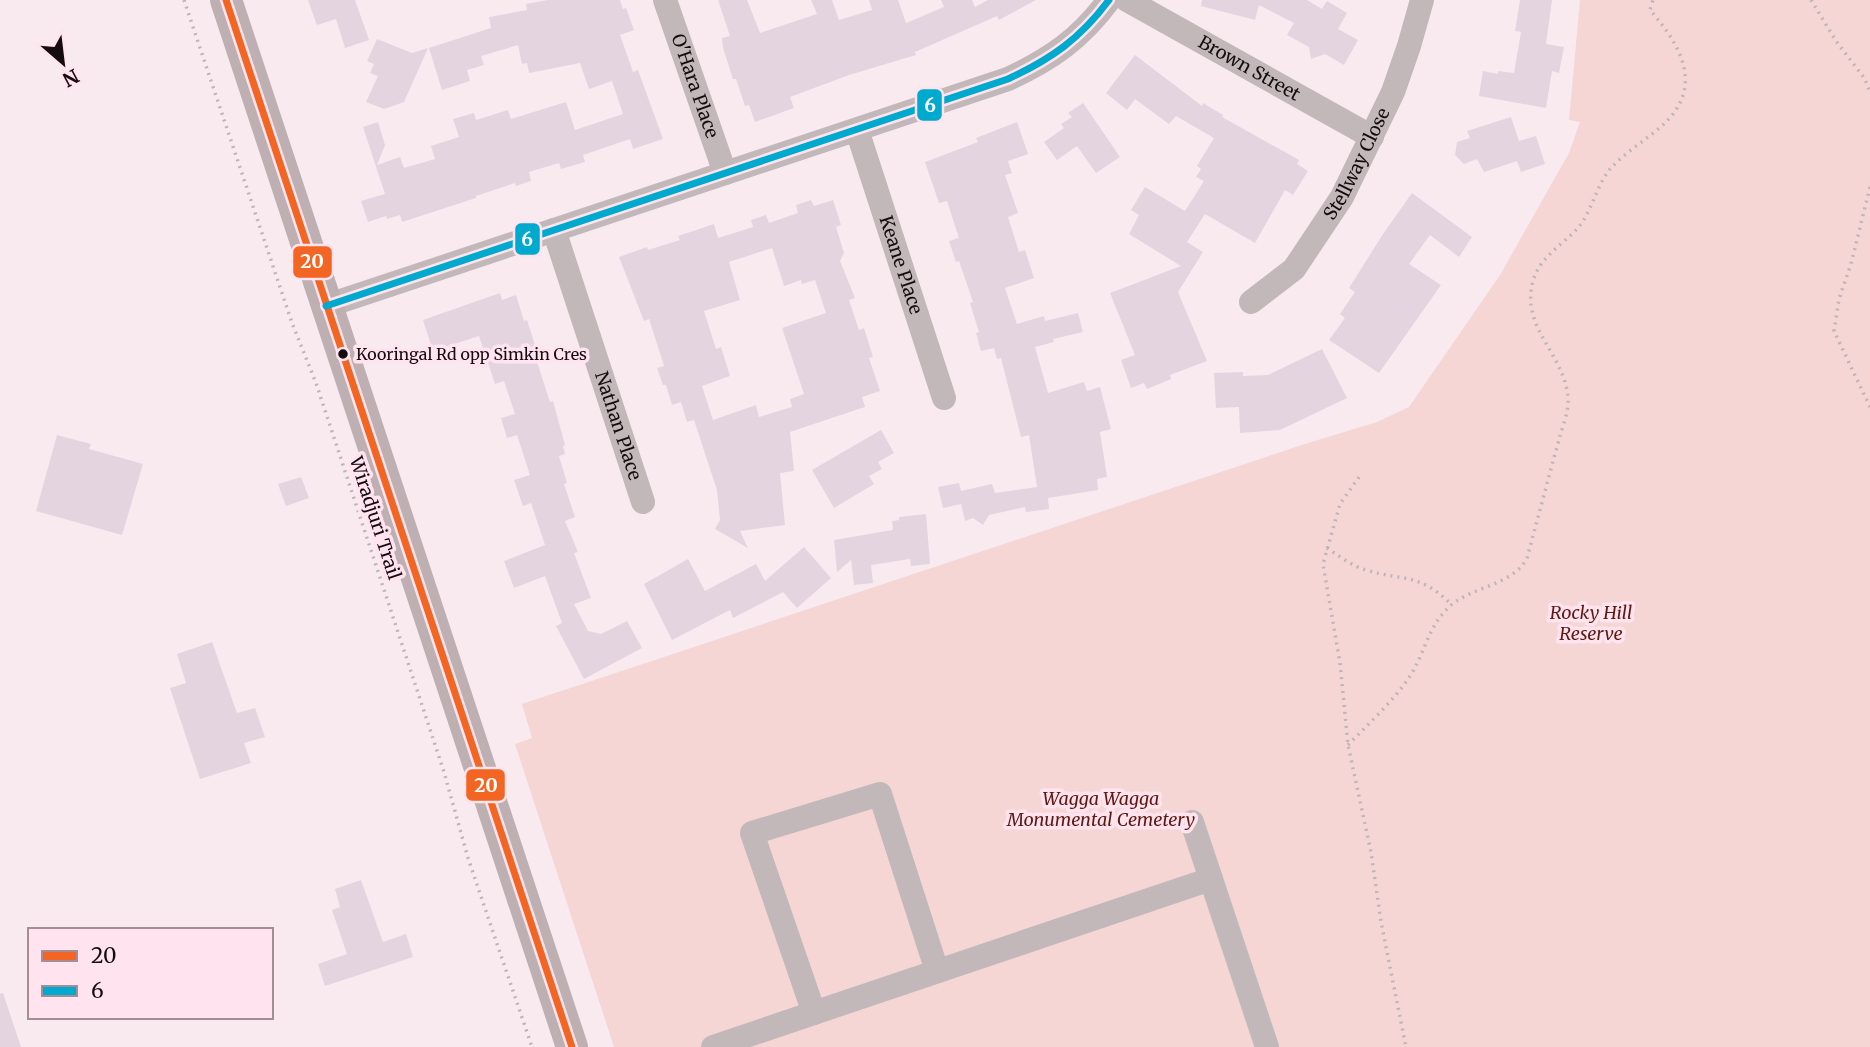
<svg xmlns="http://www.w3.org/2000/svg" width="1870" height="1047" font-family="Merriweather,serif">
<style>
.green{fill:#f5d6d5}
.building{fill:#e4d4df;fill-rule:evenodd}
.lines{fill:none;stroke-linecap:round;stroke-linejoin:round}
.path{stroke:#bfb5b8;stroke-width:3.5;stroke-dasharray:2 5;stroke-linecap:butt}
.minor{stroke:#c2b7b9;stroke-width:24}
.major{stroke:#bdafb2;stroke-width:32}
.bus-1-casing{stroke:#ffe4ef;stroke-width:12}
.bus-2-casing{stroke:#ffe4ef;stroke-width:12}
.bus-1{stroke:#f26522;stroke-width:7}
.bus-2{stroke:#00a9ce;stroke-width:7}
.bus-dot{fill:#150c10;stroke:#ffe4ef;stroke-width:2.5}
.labels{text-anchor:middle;stroke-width:7;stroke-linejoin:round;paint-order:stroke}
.bus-label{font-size:16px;fill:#150c10;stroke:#ffe4ef;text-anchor:start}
.street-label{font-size:18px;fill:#150c10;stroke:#ffe4ef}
.park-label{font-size:18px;font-style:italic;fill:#5f1912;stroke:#ffe4ef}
.line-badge{stroke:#ffe4ef;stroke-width:2.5}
.badge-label{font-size:19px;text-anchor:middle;font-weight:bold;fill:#fff}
</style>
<rect width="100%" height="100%" fill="#f9eaf0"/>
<path class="green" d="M1580,0h290v1047h-1256l-99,-303 17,-6 -10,-34 786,-261 69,-21 32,-15 91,-132 69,-122 11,-31 -11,-2z"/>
<path class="building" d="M308,0h47l14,40 -24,8 -9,-29 -19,6z
M548,0h72l3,9 3,-1 8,22 -14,5 13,37 5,-2 25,69 -30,10 -3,-10 -47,16 2,7 -24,7 -2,-6 -30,9 2,9 -15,5 -1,-3 -39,13v2l-74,24 -2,-7 -13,4 -1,-3 -18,6 -7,-21 24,-7 -22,-67 15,-5 7,23 -8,20 23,-8 4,11 31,-9 -4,-13 28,-9 -6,-18 21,-6 2,7 32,-10 3,9 55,-17 9,28 48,-16 -11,-33 -23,8 -9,-26 -51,10 -2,-10 -5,1 -4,-19 -37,11 3,9 -17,5 3,11 -28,9 -13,-42 62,-20 -2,-11 38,-7 -1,-6z
M718,0h29l13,33 57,-19 -6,-14h21l7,20 33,-10 -3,-10h29l8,23 38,-16 -3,-7h31l3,7 13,-7h48l-37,20 -2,-4 -82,36 1,3 -67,20 -59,22 4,11 -39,14 -6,-17 -4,1 -9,-27h-3l-10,-31 -1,-10 8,-2z
M1202,0h105l15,9 5,-8 20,12 -9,16 20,11 -14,25 -19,-11 -14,5 -2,-12 -22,-12 7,-12 -35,-18 -4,15 -54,-14z
M1520,0h32l-6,44 18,3 -5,26 -7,-2 -6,37 -67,-12 4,-25 15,3v-3l16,2 7,-41 -6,-1z
M377,39l35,14 16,-5 -24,54 -20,7 -18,-7 12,-26 -8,-3 4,-9 -7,-3z
M1135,55l67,51 1,-3 20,12 -1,2 77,43 -2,4 11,7 -15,24 -8,-5 -30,53 -50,-29 -18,28 16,10 -25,40 29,69 -37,14 1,4 -24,10 -3,-6 -13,5 -10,-28 14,-5 -25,-62 71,-27 -52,-32 10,-19 -8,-5 14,-23 40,24 19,-30 -8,-4 5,-8 -4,-3 17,-28 -38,-22 -7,8 -34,-25 -8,11 -21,-17z
M1083,103l37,54 -24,16 -19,-27 -20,14 -13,-18 20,-14 -3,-4 11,-7 -4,-4z
M1511,117l8,24 17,-5 9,28 -24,8 -4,-11 -33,11 -7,-13 -13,5 -9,-9 2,-13 13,-4 -3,-7z
M1017,122l11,32 -20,7 4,12 -7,2 13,38 -10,4 11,35 6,-2 9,28 -29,10 12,36 27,-8 1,5 33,-8 5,19 -30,7 1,3 -19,5 13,46 36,-11 3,9 13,-4 11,42 -11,3 7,45 -10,2 1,11 -50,8 1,11 -23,3 -1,-5 -36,8 -6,10 -10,-7 -8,3 -4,-17 -18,4 -5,-21 21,-4 2,8 31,-7 3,9 42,-6 -8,-52 -8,2 -20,-79 -4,1 -3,-11 -13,3 -5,-18 3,-1 -9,-29 3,-1 -14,-41 -3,1 -7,-21 10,-3 -12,-37 -8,2 -14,-41 53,-20 -2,-4z
M1412,193l60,44 -13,20 -29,-22 -21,29 32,21 -62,88 -50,-33 16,-22 -5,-4 15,-22 -6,-4 34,-54z
M811,200l3,6 19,-6 8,25 -5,2 8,26 -4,8 15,37 -6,2 10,30 5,-2 9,29 -4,1 11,33 -18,6 3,10 -75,25 4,39 -14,2 5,52 -45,6 8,17 -33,-19 5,-9 -3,-30 -23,-70 -7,2 -6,-20 -9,3 -6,-20h-3l-6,-17 7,-2 -15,-47 -5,2 -25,-64 28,-10 1,3 32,-10 -2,-4 36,-12 4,14 35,-11 -2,-7 15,-5 3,8 29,-10 -2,-8zM772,248l12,38 17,-6 1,4 13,-4 11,33 -44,15 22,66 -14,5 2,8 -33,10 -3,-12 -43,15 -11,-34 28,-10 -9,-29 -5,2 -12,-38 36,-11 -11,-38z
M500,293l2,7 14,-5 8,26 3,-1 13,41 -3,1 13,40 3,-1 12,44 -2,1 2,8 -6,2 8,27 -3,1 11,33 -10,4 13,31 -4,1 17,45 -17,6 14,27 13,3 26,-13 15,27 -58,31 -28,-53 6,-3 -17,-47 -31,12 -10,-27 41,-16 -14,-42 -8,3 -9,-26 16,-5 -13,-40 -10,3 -6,-20 14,-4 -11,-33 -9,3 -16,-48 -46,15 -10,-31z
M1322,349l25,49 -67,32 -40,3 -1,-26 -23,1 -2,-35 29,-1v4l25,-1z
M881,430l13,23 -16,9 4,7 -13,7 5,8 -40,24 -22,-38z
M57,435l34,9 -2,5 54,15 -21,71 -86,-24z
M301,477l8,21 -23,8 -8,-22z
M926,514l4,50 -19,2 -1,-7 -39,6 2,18 -19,2 -3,-25 -14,12 -3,-32 59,-10 -1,-9 7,-1v-3z
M804,547l27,31 -34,30 -14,-16 -50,26 -3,-8 -58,30 -28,-56 44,-25 17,32 51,-27 9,17z
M212,642l25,71 18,-5 10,29 -21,6 7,20 -51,16 -30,-91 16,-5 -9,-29z
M361,880l22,62 23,-8 7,23 -88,29 -7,-22 29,-10 -15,-44 8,-3 -5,-18z
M3,993l18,54h-21v-53z"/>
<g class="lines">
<path class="path" d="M184,0l108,323 24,60 128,389 24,86 64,189
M1811,0l25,41 29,38 5,14
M1870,187l-19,77 -12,35 -5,32 36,76
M1359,477l-19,27 -17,60 17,99 8,82 23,107 10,70 25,125
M1327,548c12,8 25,18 39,22 40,12 52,2 86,35
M1348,745c22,-23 47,-45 64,-72 13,-22 17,-47 36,-65 22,-22 65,-22 79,-50 11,-40 21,-79 32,-118 3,-13 10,-28 9,-41 -2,-44 -48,-70 -35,-118 7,-24 28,-35 44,-52 15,-17 19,-43 33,-60 16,-18 40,-31 57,-48 37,-38 11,-79 -17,-111l3,-10"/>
<g class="minor">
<path id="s1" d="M665,0l60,173"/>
<path id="s2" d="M1127,0l245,137"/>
<path id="s3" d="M857,130l87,268"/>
<path id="s4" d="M554,230l89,272"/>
<path id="s5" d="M1251,302l43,-33 48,-72 51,-105 16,-46 13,-46"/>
<path d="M326,306l682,-227c43,-20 72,-40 101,-79"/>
<path d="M1192,822l75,225"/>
<path d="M814,1013l-62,-180 128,-39 57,177"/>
<path d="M713,1047l498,-168"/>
</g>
<path class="major" d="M226,0l346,1047"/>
<g class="bus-1-casing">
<path id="bus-1" d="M226,0l346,1047"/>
</g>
<g class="bus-2-casing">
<path id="bus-2" d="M326,306l682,-227c43,-20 72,-40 101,-79"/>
</g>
<use href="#bus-1" class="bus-1"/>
<use href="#bus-2" class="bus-2"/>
</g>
<circle class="bus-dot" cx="343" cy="354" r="6"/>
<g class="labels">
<g class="bus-label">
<text x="356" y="360">Kooringal Rd opp Simkin Cres</text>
</g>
<g class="street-label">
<text dy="6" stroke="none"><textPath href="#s2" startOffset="140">Brown Street</textPath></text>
<text dy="6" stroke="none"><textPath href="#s1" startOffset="91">O'Hara Place</textPath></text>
<text dy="6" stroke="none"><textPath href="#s5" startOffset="177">Stellway Close</textPath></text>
<text dy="6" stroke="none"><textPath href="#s3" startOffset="142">Keane Place</textPath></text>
<text dy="6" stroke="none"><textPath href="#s4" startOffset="206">Nathan Place</textPath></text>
<text transform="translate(375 518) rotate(72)" y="6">Wiradjuri Trail</text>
</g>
<g class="park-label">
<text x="1591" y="619">Rocky Hill<tspan x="1591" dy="21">Reserve</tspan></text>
<text x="1101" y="805">Wagga Wagga<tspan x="1101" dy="21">Monumental Cemetery</tspan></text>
</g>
</g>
<g class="line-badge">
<rect x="916" y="88" width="27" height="34" rx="7" fill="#00a9ce"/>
<rect x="514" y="222" width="27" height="34" rx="7" fill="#00a9ce"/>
<rect x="292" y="245" width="41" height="34" rx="7" fill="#f26522"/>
<rect x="465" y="768" width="41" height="34" rx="7" fill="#f26522"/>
</g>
<g class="badge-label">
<text x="930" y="112">6</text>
<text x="527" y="246">6</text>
<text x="312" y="268">20</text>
<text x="486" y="792">20</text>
</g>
<rect x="28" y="928" width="245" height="91" fill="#ffe4ef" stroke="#a18e96" stroke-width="2"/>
<rect x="42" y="951" width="35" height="10" fill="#f26522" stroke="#a18e96" stroke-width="2"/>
<text x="91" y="963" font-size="21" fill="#150c10">20</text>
<rect x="42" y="986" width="35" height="10" fill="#00a9ce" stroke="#a18e96" stroke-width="2"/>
<text x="91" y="998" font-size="21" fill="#150c10">6</text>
<g transform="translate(63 63) rotate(152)" stroke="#ffe4ef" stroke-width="5" paint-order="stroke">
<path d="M0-5L12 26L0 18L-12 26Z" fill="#150c10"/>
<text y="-10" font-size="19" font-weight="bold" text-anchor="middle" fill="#150c10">N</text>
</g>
</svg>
